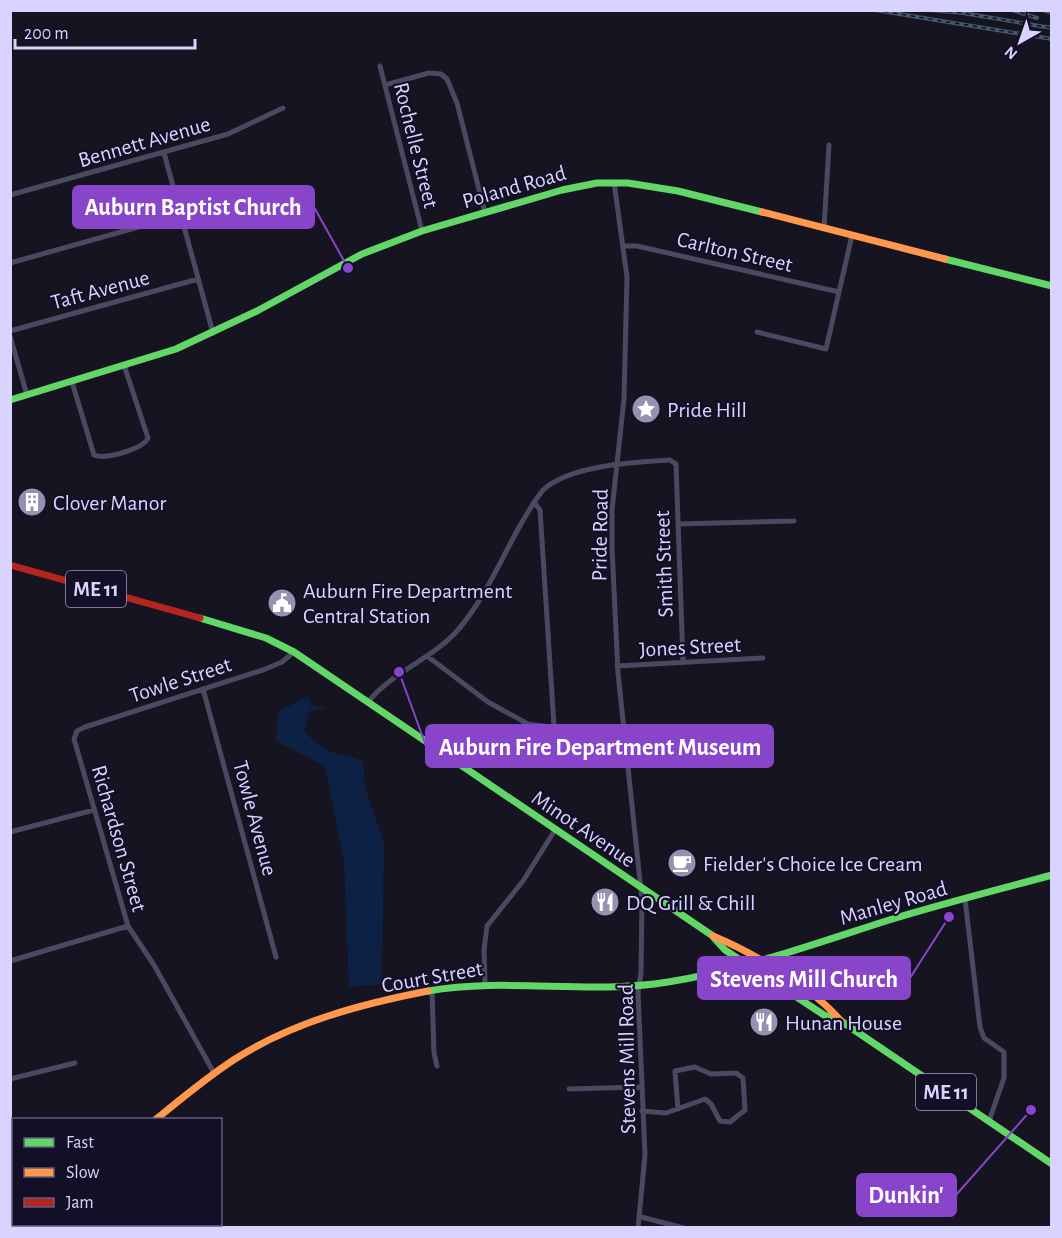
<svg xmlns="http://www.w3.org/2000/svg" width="1062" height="1238" font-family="'Alegreya Sans',sans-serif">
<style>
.water{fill:#0d2144}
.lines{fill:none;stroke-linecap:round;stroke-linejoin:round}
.street{stroke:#4a4962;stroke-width:5}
.fast{stroke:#63d668;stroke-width:7}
.slow{stroke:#ff974d;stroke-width:7}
.jam{stroke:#b3261e;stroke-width:7}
.rail-casing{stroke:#43596b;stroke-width:4}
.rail{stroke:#130f26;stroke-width:1.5;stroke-dasharray:4.5;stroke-linecap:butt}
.labels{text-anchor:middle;stroke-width:4.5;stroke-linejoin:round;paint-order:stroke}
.shield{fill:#130f26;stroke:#9e99be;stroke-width:1.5}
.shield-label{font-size:21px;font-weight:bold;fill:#d9d4ff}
.street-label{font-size:22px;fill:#d9d4ff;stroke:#130f26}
.poi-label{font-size:22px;fill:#d9d4ff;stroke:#130f26;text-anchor:start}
.leader{fill:none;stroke:#8945c9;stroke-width:2}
.callout-dot{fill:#8945c9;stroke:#130f26;stroke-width:2}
.callout{fill:#8945c9;stroke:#8945c9;stroke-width:2}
.callout-label{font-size:24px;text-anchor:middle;font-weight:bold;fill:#fff}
</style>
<rect width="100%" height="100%" fill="#161421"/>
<path class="water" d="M308,697l3,8 16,2 -17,4 -6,21 22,18 37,11 2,27 19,55 -2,141 -33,3 -5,-125 -19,-96 -49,-25 2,-30z"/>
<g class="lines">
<path class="street" d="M380,66l42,165
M385,85l44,-12 12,1 6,5 10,24 28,110
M164,153l49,180
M614,182l13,95 -3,122 -12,111v38l6,125 24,227 -1,73 -3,19 7,163 -7,73
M10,195l218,-61 55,-26
M824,228l5,-83
M624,246h13l202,46
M10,263l218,-61 12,-4 5,-6
M10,331l188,-52
M757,332l69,17 26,-114
M10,336l17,59
M72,382l22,73c11,5 49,-6 54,-17l-24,-73
M534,502l6,8 14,216
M679,524l115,-3
M427,656l61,46 40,22 97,13
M617,666l146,-8
M203,689l73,268
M368,702c24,-30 64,-43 89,-71 36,-41 53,-98 86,-141 27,-25 92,-28 127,-30l6,4 7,198
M10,832l84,-22
M965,899l15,128 4,11 20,14v26l-15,43
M10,961l118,-35
M485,984l-1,-34 3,-24 36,-45 32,-51
M432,991l2,62 3,13
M214,1073l-60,-108 -26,-39 -54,-187 3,-8 8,-4 178,-57 19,-8 12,-10
M10,1079l65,-16
M569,1089l72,-2
M642,1111l24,2 39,-14 6,5 9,17 10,1 15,-12 -2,-32 -7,-5 -25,1 -16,-7 -20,4 3,38
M641,1217l43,11"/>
<path class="fast" d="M945,259l107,27
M10,400l166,-51 81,-38 105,-57 60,-23 140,-41 35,-7h31l50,8 84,21
M200,618l66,20 28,14 419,284
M714,938l11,12 99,65 17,6 211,143
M428,991c80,-14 160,4 240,-9 74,-12 146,-38 218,-61 55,-17 111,-31 166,-46
M10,1202l4,-1"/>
<path class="slow" d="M762,212l183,47
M713,936c41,17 99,51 128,85
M155,1120c26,-21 52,-43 80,-61 58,-37 126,-55 193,-68"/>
<path class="jam" d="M10,565l190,53"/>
<g class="rail-casing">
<path id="rail" d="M875,10l177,29
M930,10l33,3 89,15
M1012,10l25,8
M1043,10l9,3"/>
</g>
<use href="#rail" class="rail"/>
</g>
<defs>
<g id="sight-disc" transform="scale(1.5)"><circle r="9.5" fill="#9591b1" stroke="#130f26"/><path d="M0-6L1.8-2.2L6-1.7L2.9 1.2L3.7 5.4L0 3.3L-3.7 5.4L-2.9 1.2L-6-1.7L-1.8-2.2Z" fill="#fff"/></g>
<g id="building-disc" transform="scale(1.5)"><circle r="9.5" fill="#9591b1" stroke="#130f26"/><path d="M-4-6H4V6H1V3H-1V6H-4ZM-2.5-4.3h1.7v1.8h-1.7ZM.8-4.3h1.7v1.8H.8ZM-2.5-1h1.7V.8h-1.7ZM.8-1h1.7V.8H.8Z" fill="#fff"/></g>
<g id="civic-disc" transform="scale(1.5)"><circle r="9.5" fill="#9591b1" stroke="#130f26"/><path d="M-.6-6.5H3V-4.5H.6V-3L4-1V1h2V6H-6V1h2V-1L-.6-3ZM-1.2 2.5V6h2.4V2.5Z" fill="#fff"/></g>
<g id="cafe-disc" transform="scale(1.5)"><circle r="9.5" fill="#9591b1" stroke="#130f26"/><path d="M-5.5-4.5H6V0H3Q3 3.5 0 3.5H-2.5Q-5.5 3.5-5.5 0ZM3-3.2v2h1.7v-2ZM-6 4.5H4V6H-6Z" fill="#fff"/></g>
<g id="restaurant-disc" transform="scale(1.5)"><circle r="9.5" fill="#9591b1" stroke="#130f26"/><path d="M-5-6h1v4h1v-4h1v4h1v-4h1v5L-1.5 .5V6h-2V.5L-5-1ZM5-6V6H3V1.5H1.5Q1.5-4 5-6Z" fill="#fff"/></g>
</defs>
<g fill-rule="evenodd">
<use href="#sight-disc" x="646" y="409"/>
<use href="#building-disc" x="32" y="502"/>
<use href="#civic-disc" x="282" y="603"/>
<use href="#cafe-disc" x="682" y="863"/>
<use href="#restaurant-disc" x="605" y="902"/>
<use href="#restaurant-disc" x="764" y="1022"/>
</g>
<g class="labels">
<g class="shield">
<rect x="66" y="571" width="60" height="36" rx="4.5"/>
<rect x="916" y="1074" width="60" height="36" rx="4.5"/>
</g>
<g class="shield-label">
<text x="96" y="596">ME 11</text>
<text x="946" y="1099">ME 11</text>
</g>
<g class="street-label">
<text transform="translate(144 141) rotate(-16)" y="8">Bennett Avenue</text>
<text transform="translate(417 145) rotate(76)" y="8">Rochelle Street</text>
<text transform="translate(514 186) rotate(-16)" y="8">Poland Road</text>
<text transform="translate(735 251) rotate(13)" y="8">Carlton Street</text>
<text transform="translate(100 289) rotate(-15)" y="8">Taft Avenue</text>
<text transform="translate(599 535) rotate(-89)" y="8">Pride Road</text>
<text transform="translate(663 564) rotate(-92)" y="8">Smith Street</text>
<text transform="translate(690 646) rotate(-3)" y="8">Jones Street</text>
<text transform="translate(180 679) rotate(-18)" y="8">Towle Street</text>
<text transform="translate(256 818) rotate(75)" y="8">Towle Avenue</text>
<text transform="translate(584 828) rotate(34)" y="8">Minot Avenue</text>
<text transform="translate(120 838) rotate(74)" y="8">Richardson Street</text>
<text transform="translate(893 902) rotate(-16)" y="8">Manley Road</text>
<text transform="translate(432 976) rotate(-10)" y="8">Court Street</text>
<text transform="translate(626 1059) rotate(-91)" y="8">Stevens Mill Road</text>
</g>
<g class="poi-label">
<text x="667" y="417">Pride Hill</text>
<text x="53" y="510">Clover Manor</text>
<text x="303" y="598">Auburn Fire Department<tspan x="303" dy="25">Central Station</tspan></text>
<text x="703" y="871">Fielder's Choice Ice Cream</text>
<text x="626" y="910">DQ Grill &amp; Chill</text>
<text x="785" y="1030">Hunan House</text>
</g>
</g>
<path class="leader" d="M348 268L314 207M399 672L426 746M949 917L910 978M1031 1110L956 1195"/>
<g class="callout-dot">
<circle cx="348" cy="268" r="6"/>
<circle cx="399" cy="672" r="6"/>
<circle cx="949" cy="917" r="6"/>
<circle cx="1031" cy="1110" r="6"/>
</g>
<g class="callout">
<rect x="73" y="186" width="241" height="42" rx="6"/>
<rect x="426" y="725" width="347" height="42" rx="6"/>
<rect x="698" y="957" width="212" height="42" rx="6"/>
<rect x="857" y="1174" width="99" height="42" rx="6"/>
</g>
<g class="callout-label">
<text x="193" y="215">Auburn Baptist Church</text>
<text x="600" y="755">Auburn Fire Department Museum</text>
<text x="804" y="987">Stevens Mill Church</text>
<text x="906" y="1203">Dunkin'</text>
</g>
<rect width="1062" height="1238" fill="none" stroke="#d9d4ff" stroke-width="24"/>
<rect x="12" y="1118" width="210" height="108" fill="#130f26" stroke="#625e7d" stroke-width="1.5"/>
<rect x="24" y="1138" width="30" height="9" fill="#63d668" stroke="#625e7d" stroke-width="1.5"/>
<text x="66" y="1148" font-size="18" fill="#d9d4ff">Fast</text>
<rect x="24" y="1168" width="30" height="9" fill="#ff974d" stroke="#625e7d" stroke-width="1.5"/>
<text x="66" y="1178" font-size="18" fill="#d9d4ff">Slow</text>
<rect x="24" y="1198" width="30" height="9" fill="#b3261e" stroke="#625e7d" stroke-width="1.5"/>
<text x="66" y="1208" font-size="18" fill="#d9d4ff">Jam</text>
<g transform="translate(1020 42) rotate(220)" stroke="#130f26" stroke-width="4.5" paint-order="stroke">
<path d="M0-4.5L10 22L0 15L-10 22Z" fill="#d9d4ff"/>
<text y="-9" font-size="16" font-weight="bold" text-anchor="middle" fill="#d9d4ff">N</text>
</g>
<path d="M15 39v9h180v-9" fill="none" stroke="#d9d4ff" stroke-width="3"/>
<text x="24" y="39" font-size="18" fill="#d9d4ff" stroke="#130f26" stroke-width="4.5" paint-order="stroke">200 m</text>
</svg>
